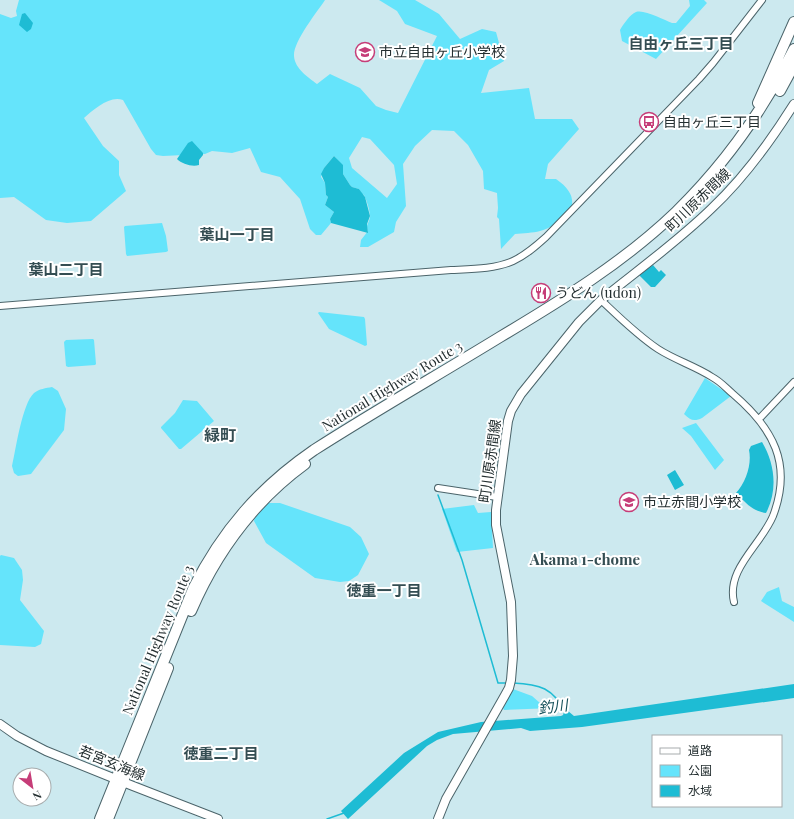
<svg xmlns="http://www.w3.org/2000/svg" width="794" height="819" font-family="'Playfair Display','Noto Sans JP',serif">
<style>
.green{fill:#65e4fb;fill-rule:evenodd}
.water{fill:#1ebcd4}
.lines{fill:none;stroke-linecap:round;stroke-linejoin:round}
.stream{stroke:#1ebcd4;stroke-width:1.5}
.minor-casing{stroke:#4b646a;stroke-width:8}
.major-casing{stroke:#4b646a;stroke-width:10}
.highway-casing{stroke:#4b646a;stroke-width:12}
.minor{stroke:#fff;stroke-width:6}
.major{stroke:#fff;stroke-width:8}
.highway{stroke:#fff;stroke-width:10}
.labels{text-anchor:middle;stroke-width:4;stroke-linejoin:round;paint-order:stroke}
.poi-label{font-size:14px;fill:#242f31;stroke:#fff;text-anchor:start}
.street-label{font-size:14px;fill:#242f31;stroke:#fff}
.neighbourhood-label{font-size:15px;font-weight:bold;fill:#344d52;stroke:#fff}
.water-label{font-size:15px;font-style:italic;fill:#16515b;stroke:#fff}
.quarter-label{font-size:16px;font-weight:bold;fill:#344d52;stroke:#fff}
</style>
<rect width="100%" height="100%" fill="#cce9ef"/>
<path class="green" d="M19,0h306c-8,12 -32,42 -31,56 1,13 14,21 23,28l13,-10 30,14 16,18 10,4 12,3 39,-77 -32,-12 -8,-13 -18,-11h36l24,14 21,25 22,-10 14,3 8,29 -15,9 -8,23 48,-5 6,31h37l7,10 -31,35 -3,15h11c31,21 13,43 -16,52 -7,2 -17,2 -25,3l-14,15 -2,-30 -2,-2 1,-9 -1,-15 -13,-4 -1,-18 -15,-26 -14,-14 -22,-1 -17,16 -12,18 3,42 -10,16 -2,10 -26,15h-8l1,-7 7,-9c-3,-7 3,-10 2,-16 -1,-7 -3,-14 -6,-20l-2,-1 -3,-5 -7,-2 -2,-2 -7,-11 -2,-10 -7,-8 -10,12 -3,9 4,6 1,12 2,2 -3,8 9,7 -4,7 1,4 -10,12h-5l-6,-6 -10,-30 -20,-22 -19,-5 -11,-24 -18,5 -20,-2 -7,3 -42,2 -7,-1 -5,-6 -28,-49c-13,-5 -29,9 -39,18l19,28 16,15v14l7,16 -35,30 -24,2 -21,-3 -32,-23 -14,1v-184l11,4 6,-2 -1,-5zM362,137l8,2 24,26 3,19 -10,14 -35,-30 -3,-10z
M689,0h15l3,3 -51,56 -34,-18 -2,-11c3,-5 10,-16 16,-18 8,-3 28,8 36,11h4l14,-17z
M162,223l4,13 2,15 -2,1 -39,4 -1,-2 -2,-27 1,-1z
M319,312l45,5 1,2 2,26 -2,1 -36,-17 -11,-16z
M93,339l1,1 2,24 -1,1 -27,2 -2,-1 -2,-24 2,-2z
M705,378l26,18 -29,22c-8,4 -12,2 -18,-4z
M52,387l6,4 8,18 -2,21 -33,44 -13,2 -4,-3 -2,-7c4,-17 10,-62 22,-73 5,-4 12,-5 18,-6z
M183,400l14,1 17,20 -33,28h-2l-18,-21v-1l14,-14z
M696,423l28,37 -9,10 -24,-34 -9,-8z
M266,503h14l70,24 11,10 8,17 -11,21 -9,6 -9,1 -25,-4 -49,-35 -12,-22 2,-11z
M474,505l4,8 13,-1 2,36 -36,4 -15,-43z
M1,555l13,3 8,12 1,10 -3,20 24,31 -3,13 -6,3 -35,-2v-89z
M779,587l3,14 12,6v15l-33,-21 6,-9z
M513,689l19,7 8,7h8l5,5 -49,2 -1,-2z"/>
<path class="water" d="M25,13l8,10 -2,6 -4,3 -8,-7 3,-11z
M192,141l11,12v2l-4,5v5c-7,2 -17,-1 -22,-6l11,-16z
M334,156l9,9v9l7,11 2,2 7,2 6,8 5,19 -3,8 1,9 -37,-10 -1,-4 4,-7 -9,-7 3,-8 -2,-2 -1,-12 -4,-9 3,-6z
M653,265l6,7 2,-2 5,5 -11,12h-4l-12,-12z
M762,442c13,22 16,48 4,71 -14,-2 -20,-10 -30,-20 10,-11 16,-29 13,-43l2,-4z
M675,470l9,15 -9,5 -8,-15z
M794,684v14l-212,29 -52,4 -9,-3 -68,6 -16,6 -10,6 -79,73 -7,-8 63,-58 34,-21 43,-10 80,-6 2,-1 1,-3 4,-1 6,5z"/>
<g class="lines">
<path class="stream" d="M438,495l24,65 36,123h9
M513,683c27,1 40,5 53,30
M327,819l17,-6"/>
<g class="minor-casing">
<path id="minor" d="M601,300c18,17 36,35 57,49 17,11 37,17 54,28 8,4 14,11 21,17 40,34 60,70 40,122 -12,29 -47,53 -39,86
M0,306l451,-36c20,-1 44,-1 62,-9 13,-6 23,-15 33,-24l153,-158 14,-16 49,-63
M759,419l35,-37
M438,488l59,9"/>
</g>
<g class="major-casing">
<path id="major" d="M0,724l17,12 29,15 87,35 85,33
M438,819l8,-20 58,-102 5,-9 2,-8 2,-24 -2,-54 -15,-77v-15l12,-89 3,-10 10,-17 58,-72 22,-22c37,-30 76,-58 110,-91 30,-28 61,-70 83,-105"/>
</g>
<g class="highway-casing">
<path id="highway" d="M780,91l14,-26
M758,103l36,-81
M191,611c25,-58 62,-109 114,-147
M100,819l93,-230c29,-58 67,-102 121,-139 61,-39 124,-75 186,-113 62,-37 124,-75 176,-125 49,-48 88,-103 118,-163
M108,819l60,-151"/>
</g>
<use href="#minor" class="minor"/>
<use href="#major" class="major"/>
<use href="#highway" class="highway"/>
</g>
<defs>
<g id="school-ring" transform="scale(1)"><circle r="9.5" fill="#fff" stroke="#c63d78" stroke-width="1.5"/><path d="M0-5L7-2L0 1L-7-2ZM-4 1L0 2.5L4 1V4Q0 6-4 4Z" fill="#c63d78"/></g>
<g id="bus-ring" transform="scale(1)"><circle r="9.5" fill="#fff" stroke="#c63d78" stroke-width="1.5"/><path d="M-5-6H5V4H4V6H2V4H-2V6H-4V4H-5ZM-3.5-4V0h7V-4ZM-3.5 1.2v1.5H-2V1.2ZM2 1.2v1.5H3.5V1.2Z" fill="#c63d78"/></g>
<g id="restaurant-ring" transform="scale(1)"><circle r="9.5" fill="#fff" stroke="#c63d78" stroke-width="1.5"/><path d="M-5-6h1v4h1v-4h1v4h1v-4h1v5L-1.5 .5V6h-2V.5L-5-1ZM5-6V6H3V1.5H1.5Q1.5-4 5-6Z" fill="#c63d78"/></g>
</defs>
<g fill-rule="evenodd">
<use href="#school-ring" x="365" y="52"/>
<use href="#bus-ring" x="649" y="122"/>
<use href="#restaurant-ring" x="541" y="293"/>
<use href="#school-ring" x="629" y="502"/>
</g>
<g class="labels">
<g class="poi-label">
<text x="379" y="57">市立自由ヶ丘小学校</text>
<text x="663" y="127">自由ヶ丘三丁目</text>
<text x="555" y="298">うどん (udon)</text>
<text x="643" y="507">市立赤間小学校</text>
</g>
<g class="street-label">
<text transform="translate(698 200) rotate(-44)" y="5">町川原赤間線</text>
<text transform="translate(392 386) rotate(-31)" y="5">National Highway Route 3</text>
<text transform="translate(490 461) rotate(-82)" y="5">町川原赤間線</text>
<text transform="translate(158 640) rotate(-67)" y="5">National Highway Route 3</text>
<text transform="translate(112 763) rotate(22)" y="5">若宮玄海線</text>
</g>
<g class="neighbourhood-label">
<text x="681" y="49">自由ヶ丘三丁目</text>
<text x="237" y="240">葉山一丁目</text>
<text x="66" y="275">葉山二丁目</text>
<text x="585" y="565">Akama 1-chome</text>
<text x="384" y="596">徳重一丁目</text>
<text x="221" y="759">徳重二丁目</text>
</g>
<g class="water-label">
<text transform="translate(553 707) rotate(-7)" y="5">釣川</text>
</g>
<g class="quarter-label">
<text x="220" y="441">緑町</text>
</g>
</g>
<rect x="652" y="735" width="130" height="72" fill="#ffffff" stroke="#a7acad"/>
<rect x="660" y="748" width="20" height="6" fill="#ffffff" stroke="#a7acad"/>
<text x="688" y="755" font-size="12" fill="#242f31">道路</text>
<rect x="660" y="765" width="20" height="12" fill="#65e4fb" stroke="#a7acad"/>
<text x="688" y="775" font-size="12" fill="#242f31">公園</text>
<rect x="660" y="785" width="20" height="12" fill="#1ebcd4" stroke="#a7acad"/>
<text x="688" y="795" font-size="12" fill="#242f31">水域</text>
<g transform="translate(32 787) rotate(149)"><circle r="19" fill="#ffffff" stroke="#a7acad"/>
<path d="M0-3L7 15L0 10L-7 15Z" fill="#c63d78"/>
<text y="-6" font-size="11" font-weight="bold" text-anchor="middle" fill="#242f31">N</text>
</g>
</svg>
